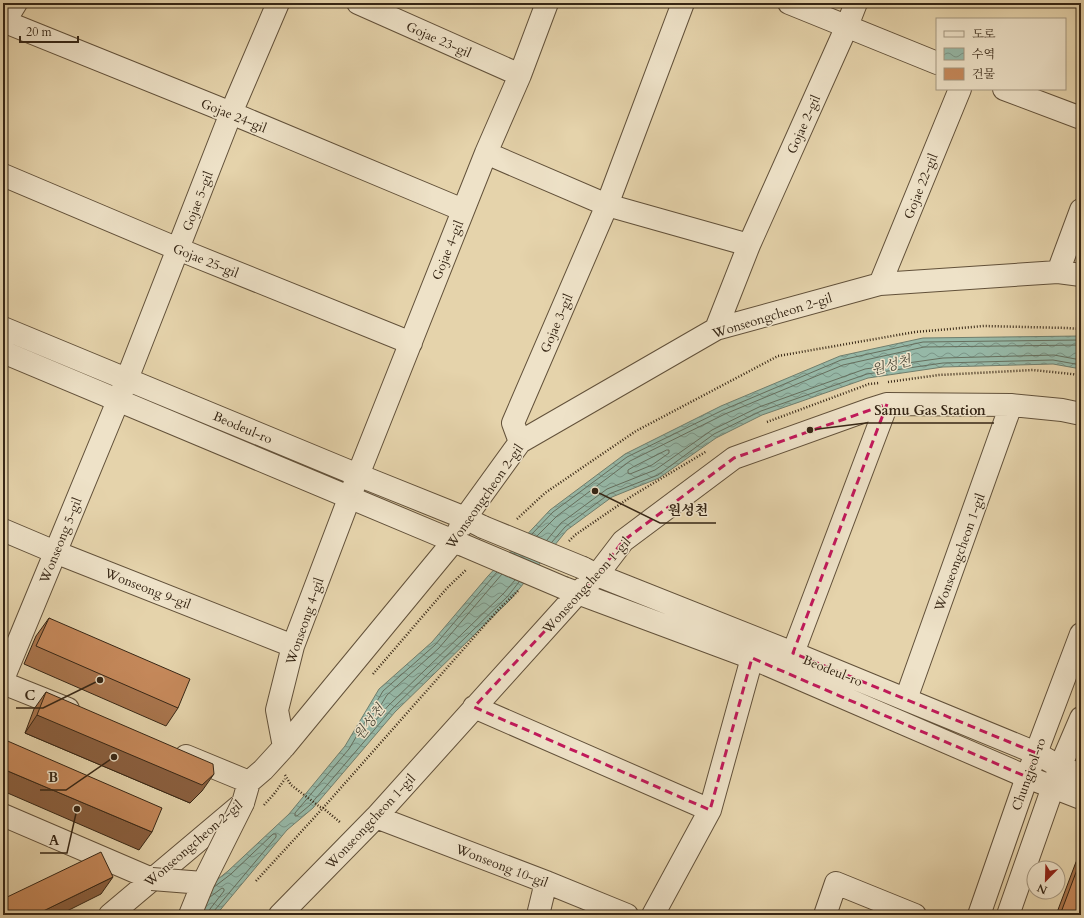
<svg xmlns="http://www.w3.org/2000/svg" width="1084" height="918" font-family="Cardo,'Noto Serif KR',serif">
<style>
.water{fill:url(#water-waves);stroke:#707e6d}
.lines{fill:none;stroke-linecap:round;stroke-linejoin:round}
.shore{stroke:#666f5e;stroke-width:1}
.minor-casing{stroke:#62513a;stroke-width:24}
.tertiary-casing{stroke:#62513a;stroke-width:24}
.path{stroke:#362615;stroke-width:2.5;stroke-dasharray:1 2;stroke-linecap:butt}
.minor{stroke:#eee2c8;stroke-width:22}
.tertiary{stroke:#eee2c8;stroke-width:22}
.minor-bridge-casing{stroke:#62513a;stroke-width:24;stroke-linecap:butt}
.tertiary-bridge-casing{stroke:#62513a;stroke-width:24;stroke-linecap:butt}
.minor-bridge{stroke:#eee2c8;stroke-width:22}
.tertiary-bridge{stroke:#eee2c8;stroke-width:22}
.wall{fill:#aa764e;stroke:#362615}
.shaded-wall{fill:#8b6040;stroke:#362615}
.building{fill:#c6895b;stroke:#362615}
.marked{fill:none;stroke:#c2185b;stroke-width:3;stroke-dasharray:8 5;stroke-linejoin:round}
.labels{text-anchor:middle;stroke-width:3;stroke-linejoin:round;paint-order:stroke}
.street-label{font-size:13px;fill:#362615;stroke:#eee2c8}
.water-label{font-size:14px;font-style:italic;fill:#4e4a3a;stroke:#eee2c8}
.leader{fill:none;stroke:#362615;stroke-width:1.5}
.callout-dot{fill:#362615;stroke:#eee2c8;stroke-width:1.5}
.callout-label{font-size:14px;text-anchor:middle;font-weight:bold;fill:#362615;stroke:#eee2c8;stroke-width:3;stroke-linejoin:round;paint-order:stroke}
</style>
<defs>
<pattern id="water-waves" width="16" height="10" patternUnits="userSpaceOnUse"><rect width="16" height="10" fill="#96b8a7"/><path d="M0 5q4-4 8 0t8 0" fill="none" stroke="#7b9587"/></pattern>
</defs>
<rect width="100%" height="100%" fill="#e5d3ab"/>
<filter id="stains"><feTurbulence type="fractalNoise" baseFrequency=".005" numOctaves="4"/><feColorMatrix values="0 0 0 0 .2 0 0 0 0 .09 0 0 0 0 .02 0 0 0 .5 -.17"/></filter>
<radialGradient id="worn" r=".72"><stop offset=".6" stop-color="#630" stop-opacity="0"/><stop offset="1" stop-color="#630" stop-opacity=".3"/></radialGradient>
<path class="water" d="M1081,336v33l-28,-5 -110,3 -75,11 -106,37 -46,23 -57,40 -47,19 -45,33 -56,69 -116,113 -82,96 -26,22 -71,85h-43l55,-44 61,-57 56,-68 34,-57 53,-47 56,-66 62,-66 75,-56 96,-48 119,-50 83,-18z"/>
<g class="lines">
<path class="shore" d="M667,450h2v3l-17,12 -22,9 -2,-1v-3l5,-3z
M532,534l21,-22 74,-55 96,-47 118,-50 82,-18 158,-2
M537,536l20,-20 73,-55 95,-47 118,-49 81,-18 157,-2
M547,540l14,-17 46,-34 48,-19 57,-40 47,-23 106,-38 78,-11 111,-3 27,5
M552,542l13,-15 44,-33 49,-19 56,-41 47,-23 106,-37 76,-11 110,-3 28,5
M497,572l-62,73 -52,46 -34,58 -54,64v3h2l13,-11 82,-96 116,-113 11,-14
M502,574l-63,74 -52,47 -14,23v2h3l12,-14 116,-113 11,-13
M208,915l2,-6 14,-18v-2l-2,-1 -12,9
M213,915l1,-4 62,-74v-3h-3l-42,40 -17,13"/>
<g class="minor-casing">
<path id="minor" d="M358,3l162,72
M789,3l148,60
M3,21l228,92 232,97
M3,24l13,-21
M1004,89l77,29
M486,153l121,52 142,40
M3,175l175,74 233,94
M1058,272l23,-62
M880,284l80,-195
M716,329l33,-84 98,-219 9,-23
M520,442l-7,-19 94,-218 76,-202
M3,530l52,22 238,94
M793,653l94,-249
M3,679l124,-300 104,-266 47,-110
M3,683l65,26
M906,699l105,-294
M474,707l236,103
M284,747l-7,-37 16,-64 65,-171 128,-322 34,-78 27,-72
M186,756l63,26
M3,815l149,64
M376,817l170,65 81,33
M110,915l133,-112 6,-21 14,-12 21,-23 169,-205 12,-24 55,-76 196,-113 164,-45 178,-12 23,3
M280,915l96,-98 202,-224 19,-18 26,-34 111,-83 134,-48 19,-6 124,1 51,5 19,4
M538,915l8,-33
M653,915l57,-105 42,-152
M825,915l11,-32 79,32"/>
</g>
<g class="tertiary-casing">
<path id="tertiary" d="M3,328l355,147 107,43 18,9
M3,352l460,193
M583,568l14,7 196,78 243,100 24,14 21,8
M564,588l188,70 275,119 54,21
M979,915l48,-138 54,-143
M1008,915l52,-148 21,-49"/>
</g>
<path class="path" d="M888,382l51,-7 94,-5 48,5
M767,422l102,-38 10,-1
M517,519l28,-26 91,-62 142,-75 137,-24 69,-6 83,2 14,1
M569,541l6,-6 57,-39 75,-45
M373,674l74,-86 20,-19
M285,775l6,10 29,22 3,1 18,15
M264,805l10,-11 11,-15
M256,881l67,-73 176,-199 19,-18"/>
<use href="#minor" class="minor"/>
<use href="#tertiary" class="tertiary"/>
<g class="minor-bridge-casing">
<path id="minor-bridge" d="M152,879l51,4
M190,915l13,-32 40,-80"/>
</g>
<g class="tertiary-bridge-casing">
<path id="tertiary-bridge" d="M483,527l100,41
M463,545l101,43"/>
</g>
<use href="#minor-bridge" class="minor-bridge"/>
<use href="#tertiary-bridge" class="tertiary-bridge"/>
</g>
<path class="wall" d="M49,618l129,90 -12,18 -142,-62 12,-28z
M46,692l156,99 -12,12 -165,-70 9,-24z
M1081,854v61h-25l20,-53z"/>
<path class="shaded-wall" d="M37,715l177,59 -12,17 -12,12 -165,-70z
M3,769l149,63 -13,18 -136,-59z
M113,877l-12,17 -42,21h-24z"/>
<path class="building" d="M49,618l141,61 -12,29 -142,-62z
M46,692l167,72 1,10 -12,11 -165,-70z
M3,739l159,69 -10,24 -149,-63z
M101,852l12,25 -78,38h-32v-16z
M1081,859v56h-21z"/>
<path class="marked" d="M887,404l-94,249 243,100 -9,24 -275,-119 -42,152 -236,-103 123,-132 26,-34 111,-83z"/>
<g class="labels">
<g class="street-label">
<text transform="translate(439 39) rotate(24)" y="5">Gojae 23-gil</text>
<text transform="translate(234 115) rotate(22)" y="5">Gojae 24-gil</text>
<text transform="translate(803 124) rotate(-66)" y="5">Gojae 2-gil</text>
<text transform="translate(920 186) rotate(-68)" y="5">Gojae 22-gil</text>
<text transform="translate(197 201) rotate(-69)" y="5">Gojae 5-gil</text>
<text transform="translate(447 250) rotate(-68)" y="5">Gojae 4-gil</text>
<text transform="translate(206 260) rotate(22)" y="5">Gojae 25-gil</text>
<text transform="translate(772 315) rotate(-17)" y="5">Wonseongcheon 2-gil</text>
<text transform="translate(556 323) rotate(-67)" y="5">Gojae 3-gil</text>
<text transform="translate(243 427) rotate(23)" y="5">Beodeul-ro</text>
<text transform="translate(484 496) rotate(-55)" y="5">Wonseongcheon 2-gil</text>
<text transform="translate(60 540) rotate(-68)" y="5">Wonseong 5-gil</text>
<text transform="translate(959 552) rotate(-70)" y="5">Wonseongcheon 1-gil</text>
<text transform="translate(586 585) rotate(-48)" y="5">Wonseongcheon 1-gil</text>
<text transform="translate(148 588) rotate(21)" y="5">Wonseong 9-gil</text>
<text transform="translate(304 621) rotate(-71)" y="5">Wonseong 4-gil</text>
<text transform="translate(833 670) rotate(22)" y="5">Beodeul-ro</text>
<text transform="translate(1028 774) rotate(-70)" y="5">Chungjeol-ro</text>
<text transform="translate(370 821) rotate(-47)" y="5">Wonseongcheon 1-gil</text>
<text transform="translate(193 843) rotate(-41)" y="5">Wonseongcheon 2-gil</text>
<text transform="translate(502 865) rotate(21)" y="5">Wonseong 10-gil</text>
</g>
<g class="water-label">
<text transform="translate(891 365) rotate(-15)" y="5">원성천</text>
<text transform="translate(369 722) rotate(-52)" y="5">원성천</text>
</g>
</g>
<path class="leader" d="M810 430L866 423H994M595 491L660 523H716M100 680L43 708H16M114 757L66 790H40M77 809L67 853H40"/>
<g class="callout-dot">
<circle cx="810" cy="430" r="4"/>
<circle cx="595" cy="491" r="4"/>
<circle cx="100" cy="680" r="4"/>
<circle cx="114" cy="757" r="4"/>
<circle cx="77" cy="809" r="4"/>
</g>
<g class="callout-label">
<text x="930" y="415">Samu Gas Station</text>
<text x="688" y="515">원성천</text>
<text x="30" y="700">C</text>
<text x="53" y="782">B</text>
<text x="54" y="845">A</text>
</g>
<rect width="1084" height="918" fill="none" stroke="#e5d3ab" stroke-width="16"/>
<rect x="4" y="4" width="1076" height="910" fill="none" stroke="#362615" stroke-width="2"/>
<rect x="8" y="8" width="1068" height="902" fill="none" stroke="#362615"/>
<rect x="936" y="18" width="130" height="72" fill="#eee2c8" stroke="#a49780"/>
<rect x="944" y="31" width="20" height="6" fill="#eee2c8" stroke="#a49780"/>
<text x="972" y="38" font-size="12" fill="#362615">도로</text>
<rect x="944" y="48" width="20" height="12" fill="url(#water-waves)" stroke="#a49780"/>
<text x="972" y="58" font-size="12" fill="#362615">수역</text>
<rect x="944" y="68" width="20" height="12" fill="#c6895b" stroke="#a49780"/>
<text x="972" y="78" font-size="12" fill="#362615">건물</text>
<g transform="translate(1046 880) rotate(203)"><circle r="19" fill="#eee2c8" stroke="#a49780"/>
<path d="M0-3L7 15L0 10L-7 15Z" fill="#8f2418"/>
<text y="-6" font-size="11" font-weight="bold" text-anchor="middle" fill="#362615">N</text>
</g>
<path d="M20 36v6h58v-6" fill="none" stroke="#362615" stroke-width="2"/>
<text x="26" y="36" font-size="12" fill="#362615" stroke="#eee2c8" stroke-width="3" paint-order="stroke">20 m</text>
<rect width="100%" height="100%" filter="url(#stains)"/>
<rect width="100%" height="100%" fill="url(#worn)"/>
</svg>
